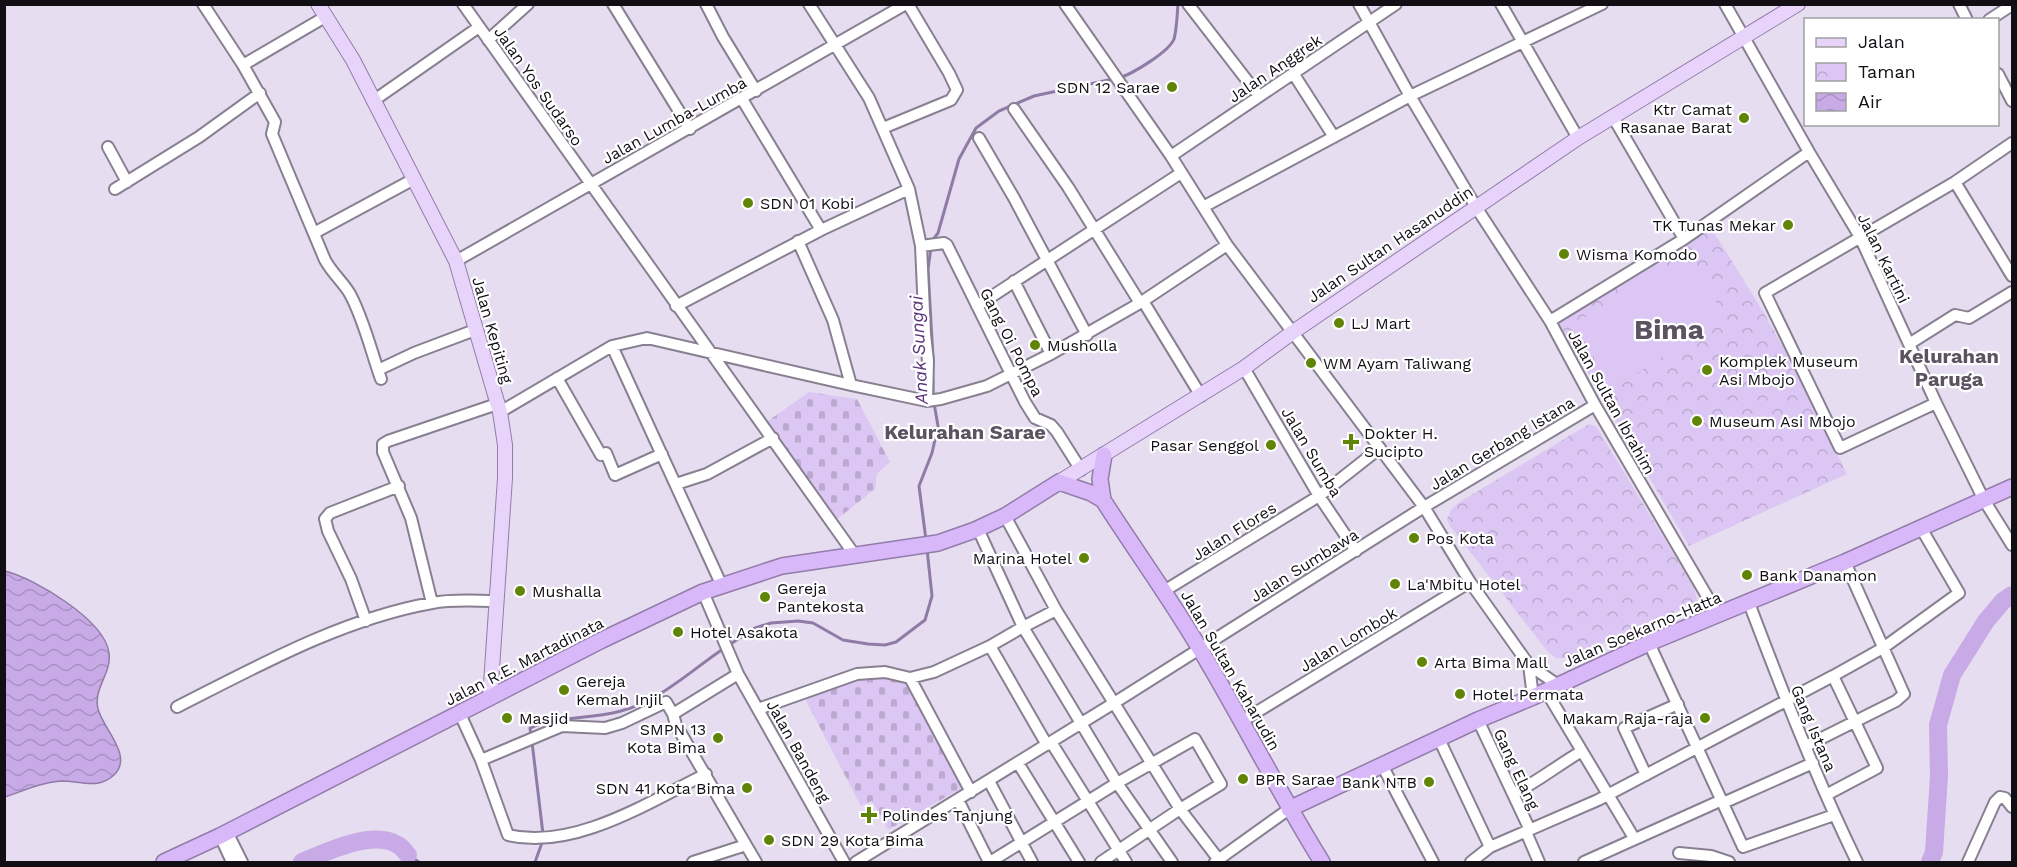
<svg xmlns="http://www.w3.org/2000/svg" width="2017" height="867" font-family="'Work Sans',sans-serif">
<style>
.cemetery{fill:url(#cemetery-stones)}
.park{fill:url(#park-crowns)}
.garden{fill:#dcc6f4}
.water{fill:url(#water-waves);stroke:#907ba7;stroke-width:1.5}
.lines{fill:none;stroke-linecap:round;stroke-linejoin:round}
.stream{stroke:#907ba7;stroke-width:3}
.river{stroke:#c7aae6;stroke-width:18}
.minor-casing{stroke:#888091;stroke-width:14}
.major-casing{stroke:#927ca9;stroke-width:16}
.highway-casing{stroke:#927ca9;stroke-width:18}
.minor{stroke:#fff;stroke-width:10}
.major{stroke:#e8d4fb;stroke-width:14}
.highway{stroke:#d8b8f9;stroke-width:15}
.poi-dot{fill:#608506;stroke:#fff;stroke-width:2}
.labels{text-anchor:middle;stroke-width:4.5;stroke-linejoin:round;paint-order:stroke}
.street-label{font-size:16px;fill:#110e14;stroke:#fff}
.poi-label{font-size:16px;fill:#110e14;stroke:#fff;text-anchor:start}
.water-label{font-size:18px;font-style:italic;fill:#5b347b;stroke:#fff}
.quarter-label{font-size:20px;font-weight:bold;fill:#5a5362;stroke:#fff}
.town-label{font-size:28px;font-weight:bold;fill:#5a5362;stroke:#fff}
</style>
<defs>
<pattern id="cemetery-stones" width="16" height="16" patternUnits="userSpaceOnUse" patternTransform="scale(1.5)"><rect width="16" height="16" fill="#dcc6f4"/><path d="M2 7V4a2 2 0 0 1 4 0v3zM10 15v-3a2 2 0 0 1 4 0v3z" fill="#bca9d0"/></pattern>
<pattern id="park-crowns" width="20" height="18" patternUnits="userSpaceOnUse" patternTransform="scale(1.5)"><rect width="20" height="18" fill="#dcc6f4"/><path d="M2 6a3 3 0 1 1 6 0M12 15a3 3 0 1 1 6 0" fill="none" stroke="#bca9d0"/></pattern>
<pattern id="water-waves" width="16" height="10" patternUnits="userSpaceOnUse" patternTransform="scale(1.5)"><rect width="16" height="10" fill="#c7aae6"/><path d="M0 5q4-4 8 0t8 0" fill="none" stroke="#aa91c4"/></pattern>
</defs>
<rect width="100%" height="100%" fill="#e6def0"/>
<path class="cemetery" d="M809,392l48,7 33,63 -13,12 -2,15 -39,31 -71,-97z
M880,676l28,7 57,103 -77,44 -16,-29 -11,5 -57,-109 54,-19z"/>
<path class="park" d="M1710,226l54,87 38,69 45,92 -158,72 -131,-225z
M1589,424l7,2 98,162 4,14 -129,56h-13l-8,-6 -98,-126 -3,-7 4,-9 7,-7z"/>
<path class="garden" d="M1688,254l37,63 -113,72 -37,-66z"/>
<path class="water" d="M5,571c29,7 100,49 104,82 3,20 -16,35 -11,56 5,20 36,47 16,66 -16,15 -34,6 -52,6 -20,1 -39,10 -57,16z"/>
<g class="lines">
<path class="stream" d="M1119,78c13,-4 50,-26 55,-39 3,-11 3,-24 4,-35
M932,241l6,-8 21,-74 17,-31 23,-17 35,-15 79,-17
M931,248l-3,21 5,89
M933,379v18
M926,540l-7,-54 13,-33 6,-27 -4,-23
M729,645l26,-17 16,-5 27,-2 15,2 30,17 25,4 17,1 11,-3 29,-22 7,-24 -5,-47
M531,735l-1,-7c8,-3 17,-7 26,-8 22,-3 43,-3 65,-9 40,-11 68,-39 102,-62
M532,742l11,92
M408,855l11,7
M535,862l8,-22"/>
<path class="river" d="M302,862c24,-10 71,-33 96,-17 4,2 7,7 10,10
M1930,862l4,-10 5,-76 -1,-51 14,-50 34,-54 17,-20 9,-6"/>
<g class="minor-casing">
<path id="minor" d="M203,4l40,61 82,-48
M463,4l391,550
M613,4l77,125
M706,4l17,33 33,54
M809,4l60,94 40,91 12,57 4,88 3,27 -1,40
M1065,4l106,152 56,89 197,262 46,75 59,83 4,32
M1188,4l71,92
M1359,4l51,92 66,111 74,114 45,84 123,210
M1501,4l77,134
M1725,4l84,148 51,85 76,166 48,97 28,45
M1959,4l8,16
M1989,20l23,-15
M488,40l40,-36
M243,65l32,57 -3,12 53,126c7,13 18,22 25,34 14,26 21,57 31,85
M1293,73l41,64
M1998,74l14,27
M742,99l79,131
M373,101l106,-74
M1014,109l54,78 72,116
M1613,117l71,122
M883,128l68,-28 6,-10 -8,-17 -41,-69
M979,138l35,60 73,137
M108,147l19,35
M1171,156l225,-152
M1955,182l57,94
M115,189l84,-52 61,-44
M1203,207l207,-111 192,-92
M314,233l100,-54
M798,241l35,79 18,65
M921,246l23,-3 3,2 78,157 10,16 16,7 6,7 24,38
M456,261l450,-257
M1014,281l37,73
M1143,301l58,95
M676,306l145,-76 88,-41
M977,306l204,-133
M1550,321l134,-82 125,-87
M1909,344l46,-29 14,3 43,-26
M612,346l110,240
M1244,368l75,128 37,55
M378,370l36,-17 61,-23
M557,378l44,77 5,-2 9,22 47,-21
M1936,403l-96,45 -75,-155 190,-111 57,-39
M500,412l112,-66 35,-8 204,47 76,16 14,-2 46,-13 64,-32 89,-51 87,-58
M676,484l31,-10 66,-36
M1005,516l51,94
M978,529l45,98 33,-17 124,199 39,51
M1164,591l155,-95 61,-48
M703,592l35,82 106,188
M432,603l-21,-85 -28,-66v-8l5,-3 109,-37
M1749,603c33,87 67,175 108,259
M366,621l-15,-42 -23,-48 -3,-12 5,-6 69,-27
M1649,643l94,204 91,-32
M990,646l33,-19 94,156 55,79
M1529,665l29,20
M910,678l24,-6 56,-26 57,99
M1546,691l88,147
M177,707c81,-41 165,-88 255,-104 21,-4 43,-2 64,-2
M758,709l99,-35 28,-2 25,6 61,114
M460,714l21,46 27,75c65,16 141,-33 198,-61
M673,714l3,11 70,120
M1478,720l52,110
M1242,721l228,-139
M1439,739l51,108
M1051,742l75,120
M1806,746l90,-45 8,-7 -59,-132
M481,760l81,-34 43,2 17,-5 44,-21 7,12 65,-40
M1018,763l61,99
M1382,765l51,97
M1646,775l-22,-47 54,-24
M989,781l43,81
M1513,794c24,-12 45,-29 69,-43
M1826,795l51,-27 -44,-92
M958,800l31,62
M1723,803l90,-40
M227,832l15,30
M1526,832l13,30
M220,836l12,26
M1679,853l32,3 18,6
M693,862l53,-17 10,17
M856,862l258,-159 310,-196 171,-102
M990,862l127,-79 78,-44 26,45 -41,25 -79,53
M1215,862l74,-53
M1471,862l19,-15 108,-47 235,-124 50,-28 76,-55 -38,-65
M1584,862l138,-62
M1968,862l27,-60 5,-5 5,1 7,9"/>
</g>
<g class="major-casing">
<path id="major" d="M318,4l35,56 103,201 44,151 5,33v33l-15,220
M1059,482l185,-114 49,-36 285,-194 220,-134"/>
</g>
<g class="highway-casing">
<path id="highway" d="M1104,455l-4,24 3,21c32,50 67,98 97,149 42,70 79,144 122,213
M1289,809l189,-89 55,-23 116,-54 196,-81 167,-75
M164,862l56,-26 382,-196 101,-48 79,-26 156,-23 37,-13 30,-14 54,-34 32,11 12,7"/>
</g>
<use href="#minor" class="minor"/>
<use href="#major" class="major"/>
<use href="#highway" class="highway"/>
</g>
<g class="poi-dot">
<circle cx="1172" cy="87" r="6"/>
<circle cx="1744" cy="118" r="6"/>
<circle cx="748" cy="203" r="6"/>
<circle cx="1788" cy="225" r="6"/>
<circle cx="1564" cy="254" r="6"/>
<circle cx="1339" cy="323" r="6"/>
<circle cx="1035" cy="345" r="6"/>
<circle cx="1311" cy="363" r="6"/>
<circle cx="1707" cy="370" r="6"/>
<circle cx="1697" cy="421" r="6"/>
<path d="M1348 433h6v6h6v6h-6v6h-6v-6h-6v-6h6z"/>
<circle cx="1271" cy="445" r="6"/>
<circle cx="1414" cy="538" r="6"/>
<circle cx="1084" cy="558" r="6"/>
<circle cx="1747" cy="575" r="6"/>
<circle cx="1395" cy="584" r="6"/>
<circle cx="520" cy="591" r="6"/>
<circle cx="765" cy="597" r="6"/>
<circle cx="678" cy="632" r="6"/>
<circle cx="1422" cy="662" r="6"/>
<circle cx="564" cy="690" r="6"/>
<circle cx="1460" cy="694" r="6"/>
<circle cx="507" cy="718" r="6"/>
<circle cx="1705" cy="718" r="6"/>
<circle cx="718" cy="738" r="6"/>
<circle cx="1243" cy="779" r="6"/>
<circle cx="1429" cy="782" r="6"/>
<circle cx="747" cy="788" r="6"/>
<path d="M866 806h6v6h6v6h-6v6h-6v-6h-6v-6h6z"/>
<circle cx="769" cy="840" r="6"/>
</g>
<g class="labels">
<g class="street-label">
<text transform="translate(1275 68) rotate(-34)" y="6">Jalan Anggrek</text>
<text transform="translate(539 86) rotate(55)" y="6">Jalan Yos Sudarso</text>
<text transform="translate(674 120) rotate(-29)" y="6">Jalan Lumba-Lumba</text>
<text transform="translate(1390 244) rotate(-34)" y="6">Jalan Sultan Hasanuddin</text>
<text transform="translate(1884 258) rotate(64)" y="6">Jalan Kartini</text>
<text transform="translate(493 330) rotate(74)" y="6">Jalan Kepiting</text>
<text transform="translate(1012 342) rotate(63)" y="6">Gang Oi Pompa</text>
<text transform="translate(1612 402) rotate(61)" y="6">Jalan Sultan Ibrahim</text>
<text transform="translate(1502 443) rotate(-31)" y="6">Jalan Gerbang Istana</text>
<text transform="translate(1312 452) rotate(59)" y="6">Jalan Sumba</text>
<text transform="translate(1234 531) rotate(-32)" y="6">Jalan Flores</text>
<text transform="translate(1304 565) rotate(-32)" y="6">Jalan Sumbawa</text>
<text transform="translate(1642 629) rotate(-23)" y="6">Jalan Soekarno-Hatta</text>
<text transform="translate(1348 639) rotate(-31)" y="6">Jalan Lombok</text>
<text transform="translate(524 661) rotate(-27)" y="6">Jalan R.E. Martadinata</text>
<text transform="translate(1231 670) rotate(60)" y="6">Jalan Sultan Kaharudin</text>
<text transform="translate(1814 728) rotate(67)" y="6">Gang Istana</text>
<text transform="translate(799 751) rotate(61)" y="6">Jalan Bandeng</text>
<text transform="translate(1517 769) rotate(65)" y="6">Gang Elang</text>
</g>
<g class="poi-label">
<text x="1160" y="93" text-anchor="end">SDN 12 Sarae</text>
<text x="1732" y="115" text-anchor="end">Ktr Camat<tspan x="1732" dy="18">Rasanae Barat</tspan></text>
<text x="760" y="209">SDN 01 Kobi</text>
<text x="1776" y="231" text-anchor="end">TK Tunas Mekar</text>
<text x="1576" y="260">Wisma Komodo</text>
<text x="1351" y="329">LJ Mart</text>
<text x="1047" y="351">Musholla</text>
<text x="1719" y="367">Komplek Museum<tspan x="1719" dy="18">Asi Mbojo</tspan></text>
<text x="1323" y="369">WM Ayam Taliwang</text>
<text x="1709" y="427">Museum Asi Mbojo</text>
<text x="1364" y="439">Dokter H.<tspan x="1364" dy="18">Sucipto</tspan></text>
<text x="1259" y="451" text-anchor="end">Pasar Senggol</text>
<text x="1426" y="544">Pos Kota</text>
<text x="1072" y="564" text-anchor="end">Marina Hotel</text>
<text x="1759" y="581">Bank Danamon</text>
<text x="1407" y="590">La'Mbitu Hotel</text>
<text x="777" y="594">Gereja<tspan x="777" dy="18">Pantekosta</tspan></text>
<text x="532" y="597">Mushalla</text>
<text x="690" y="638">Hotel Asakota</text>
<text x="1434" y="668">Arta Bima Mall</text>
<text x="576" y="687">Gereja<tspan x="576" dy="18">Kemah Injil</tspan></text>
<text x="1472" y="700">Hotel Permata</text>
<text x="519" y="724">Masjid</text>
<text x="1693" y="724" text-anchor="end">Makam Raja-raja</text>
<text x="706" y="735" text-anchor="end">SMPN 13<tspan x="706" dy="18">Kota Bima</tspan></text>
<text x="1255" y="785">BPR Sarae</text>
<text x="1417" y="788" text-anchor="end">Bank NTB</text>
<text x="735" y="794" text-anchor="end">SDN 41 Kota Bima</text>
<text x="882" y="821">Polindes Tanjung</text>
<text x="781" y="846">SDN 29 Kota Bima</text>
</g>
<g class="water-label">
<text transform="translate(919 350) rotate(-93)" y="6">Anak Sungai</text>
</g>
<g class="quarter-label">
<text x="1949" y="363">Kelurahan<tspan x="1949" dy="23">Paruga</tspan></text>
<text x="965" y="439">Kelurahan Sarae</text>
</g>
<g class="town-label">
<text x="1669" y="339">Bima</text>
</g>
</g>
<rect width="2017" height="867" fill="none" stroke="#110e14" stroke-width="12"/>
<rect x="1804" y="18" width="195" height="108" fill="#ffffff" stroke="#a09fa1" stroke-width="1.5"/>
<rect x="1816" y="38" width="30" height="9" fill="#e8d4fb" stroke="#a09fa1" stroke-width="1.5"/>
<text x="1858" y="48" font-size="18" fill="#110e14">Jalan</text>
<rect x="1816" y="63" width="30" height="18" fill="url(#park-crowns)" stroke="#a09fa1" stroke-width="1.5"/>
<text x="1858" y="78" font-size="18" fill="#110e14">Taman</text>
<rect x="1816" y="93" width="30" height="18" fill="url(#water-waves)" stroke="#a09fa1" stroke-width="1.5"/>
<text x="1858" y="108" font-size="18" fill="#110e14">Air</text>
</svg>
